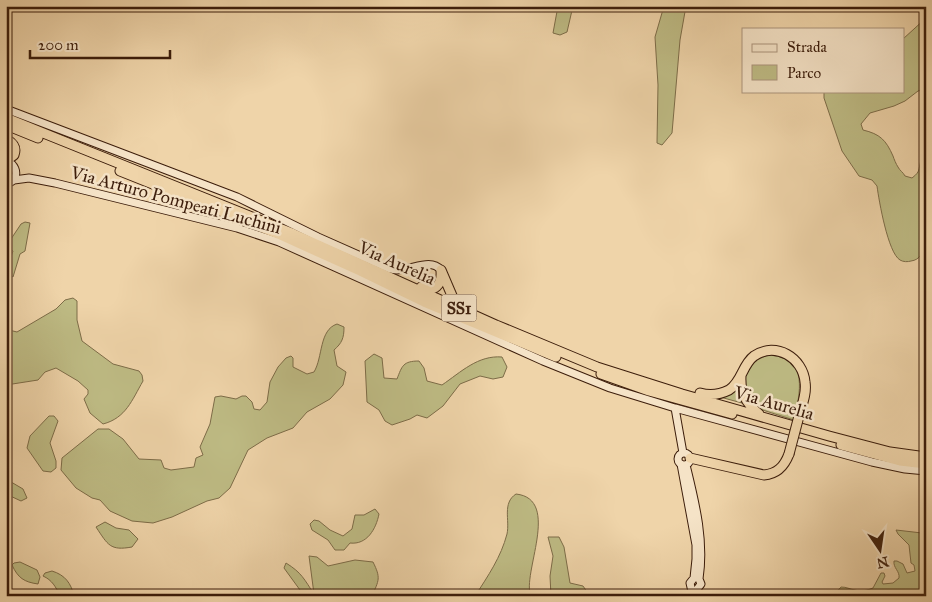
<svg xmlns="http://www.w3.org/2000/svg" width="932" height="602" font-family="'IM FELL Great Primer',serif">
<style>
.green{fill:#bebb84;stroke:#7d6c48}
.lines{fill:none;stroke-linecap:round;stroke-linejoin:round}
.secondary-casing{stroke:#3c1d0b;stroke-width:9}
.highway-casing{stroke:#3c1d0b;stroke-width:11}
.secondary{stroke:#f5e3c7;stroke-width:7}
.highway{stroke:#efd4a9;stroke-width:9}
.highway-bridge-casing{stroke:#3c1d0b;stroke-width:11;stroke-linecap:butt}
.highway-bridge{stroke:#efd4a9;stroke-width:9}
.labels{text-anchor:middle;stroke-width:5;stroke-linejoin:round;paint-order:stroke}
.shield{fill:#f5e3c7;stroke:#745843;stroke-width:1}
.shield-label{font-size:16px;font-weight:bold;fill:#3c1d0b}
.street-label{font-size:18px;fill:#3c1d0b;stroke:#f5e3c7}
</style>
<rect width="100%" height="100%" fill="#efd4a9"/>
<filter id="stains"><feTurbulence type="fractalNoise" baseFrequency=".004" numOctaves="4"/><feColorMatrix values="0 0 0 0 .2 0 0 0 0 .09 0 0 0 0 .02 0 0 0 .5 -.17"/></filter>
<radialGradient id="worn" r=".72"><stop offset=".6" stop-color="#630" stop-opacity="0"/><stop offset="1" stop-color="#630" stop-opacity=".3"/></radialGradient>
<path class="green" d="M558,6h15l-6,26 -7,3 -7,-2z
M664,6h22l-6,34 -8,93 -10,12 -5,-2 1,-58 -3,-48z
M926,18v71l-8,2 -13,10 -11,5 -24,7 -9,11 2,6c17,4 23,10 30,26 1,3 3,8 5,11 2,4 5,5 7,9l7,2c9,-7 6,-8 9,-18 1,-4 3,-8 5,-12v97c-3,7 -6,15 -15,16 -3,1 -8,1 -11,-1 -12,-7 -21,-59 -23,-74l-5,-6 -13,-4 -17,-25 -18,-53v-7h79v-52z
M25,222l5,1 -5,28 -5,3 -7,23 -4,-3v-12l4,-11 -4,-3v-6l12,-18z
M73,298l4,3v19l5,21 31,23 26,7 3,4 1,6c-11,19 -17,37 -40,43l-13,-11 -6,-14 4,-5v-4l-10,-9 -22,-13 -11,4 -7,8 -32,5v-24l3,-8 -3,-9v-18l3,4 8,2 39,-23 9,-9z
M337,324l7,3c0,11 -2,16 -10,23l3,16 9,6 -3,13 -13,14 -23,13 -14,16 -26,10 -19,12 -18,38 -11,10 -12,3 -35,16 -19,6 -21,-2 -22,-10 -10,-11 -8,-2 -16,-10 -15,-18 1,-12 36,-29h11l14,10 16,20 22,1 3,8 7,2 23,-3 2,-9 7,-3 -3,-8 10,-23 5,-27 6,-1 15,3 6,-3h4l6,6 2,7 6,1 7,-8 3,-20 8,-15 8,-9 5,-2 2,2v9l14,7 7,-2c9,-15 5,-42 23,-48z
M374,354l8,4 2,20 13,1c5,-13 6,-18 22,-18l5,7 3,13 15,4c19,-13 36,-30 60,-28l5,10 -4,10 -10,2 -13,-3 -20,8 -17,22 -16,12 -10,-3 -7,4 -18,6 -7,-4 -6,-11 -12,-8 -2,-41z
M771,355c38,4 29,38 23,65l-41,-13 -11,-21c5,-17 11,-28 29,-31z
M737,389l5,14 -22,-6 11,-3z
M49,416h5l4,5 -8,22 6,18v7l-5,4 -8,-1 -16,-23 3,-12z
M6,479l17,10 4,9 -6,3 -15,-7z
M516,494c46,5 5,81 15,102h-56c13,-20 26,-39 32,-62 3,-14 -5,-31 9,-40z
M375,509l4,5c-3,15 -12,31 -29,29l-6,7h-9l-7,-10 -16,-10 -2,-6 4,-4 5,1 11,9 13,6 9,-7 3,-14h9z
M105,522l11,6 13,2 9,9 -6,8c-22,4 -24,-2 -36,-20z
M896,530l26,3 4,-2v65h-93l8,-9c6,0 8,2 14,3 6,2 13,0 18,-2l8,-15h3l1,3 -3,6 1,2 10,-1 6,-5c1,-7 -6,-10 -5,-17h3l6,3 4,9 8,-2 -1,-6 -3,-2 -2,-18 -11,-11z
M548,537h11l5,10 6,36 13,3 7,10h-39l-1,-20 3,-20z
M309,556l8,1 11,9 27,-6 18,2c8,16 6,18 -1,34h-66l-6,-6 -16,-22 2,-5c16,10 18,16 28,31z
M20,562l17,8 3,7 -2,7c-14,-2 -20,-6 -26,-19l2,-2z
M52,571c13,4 19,12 22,25h-14c-4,-9 -8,-16 -17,-20l2,-3z"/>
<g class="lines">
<g class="secondary-casing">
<path id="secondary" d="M6,109l231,88 81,40 72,32c17,5 39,-13 51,1
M6,161c9,3 12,11 8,19l-8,5
M14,180l15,-2 26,5 182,45 42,14 264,119 67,27 65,20 197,54 33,7 21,2
M675,408l8,45
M678 459a6 6 0 1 1 12 0a6 6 0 1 1-12 0Z
M681,464l15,81v14l-2,19 -4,5 3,13
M686,465c9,37 19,75 13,114l2,5 -3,4 -1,8"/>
</g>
<g class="highway-casing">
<path id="highway" d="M6,118l288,116 202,91 101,42 85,27 147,42 61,16 36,5
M6,125l32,13
M6,139c7,4 11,8 8,16l-8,6
M120,171l158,63 82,37 64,31 132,55
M441,270l12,28 9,7
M421,287c14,6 21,-2 20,-16
M601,374l48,17 83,23
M741,376c-1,17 5,27 18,38
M700,393c10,3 19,2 29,-3 13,-8 13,-25 25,-34 22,-15 49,2 51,26 2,11 -3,23 -6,34
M841,445l59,16 26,3
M690,458l74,17c13,-1 20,-8 25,-21"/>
</g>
<use href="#secondary" class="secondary"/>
<use href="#highway" class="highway"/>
<g class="highway-bridge-casing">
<path id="highway-bridge" d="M789,454l10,-38"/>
</g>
<use href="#highway-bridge" class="highway-bridge"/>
</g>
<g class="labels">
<rect class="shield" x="441.5" y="294.5" width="35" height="27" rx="4"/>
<g class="shield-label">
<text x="459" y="314">SS1</text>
</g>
<g class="street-label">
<text transform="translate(176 200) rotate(15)" y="6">Via Arturo Pompeati Luchini</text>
<text transform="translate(397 263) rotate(24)" y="6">Via Aurelia</text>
<text transform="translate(774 403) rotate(16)" y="6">Via Aurelia</text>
</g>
</g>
<rect width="932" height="602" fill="none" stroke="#efd4a9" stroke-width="25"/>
<rect x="8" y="8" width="917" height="587" fill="none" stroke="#3c1d0b" stroke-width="2.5"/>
<rect x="12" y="12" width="907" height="577" fill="none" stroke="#3c1d0b"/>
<rect x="742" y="28" width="162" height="65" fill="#f5e3c7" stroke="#ab947c"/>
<rect x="752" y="44" width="25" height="8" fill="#f5e3c7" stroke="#ab947c"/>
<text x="787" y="52" font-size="15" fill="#3c1d0b">Strada</text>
<rect x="752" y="65" width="25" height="15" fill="#bebb84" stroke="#ab947c"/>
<text x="787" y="78" font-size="15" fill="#3c1d0b">Parco</text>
<g transform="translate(880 550) rotate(167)" stroke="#f5e3c7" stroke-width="4" paint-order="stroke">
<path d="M0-4L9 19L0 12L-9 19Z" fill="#3c1d0b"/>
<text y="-8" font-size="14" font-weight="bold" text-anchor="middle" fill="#3c1d0b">N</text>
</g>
<path d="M30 50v8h140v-8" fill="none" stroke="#3c1d0b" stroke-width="2.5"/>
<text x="38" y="50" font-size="15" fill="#3c1d0b" stroke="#f5e3c7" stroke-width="4" paint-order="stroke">200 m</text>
<rect width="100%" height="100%" filter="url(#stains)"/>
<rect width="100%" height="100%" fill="url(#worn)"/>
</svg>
